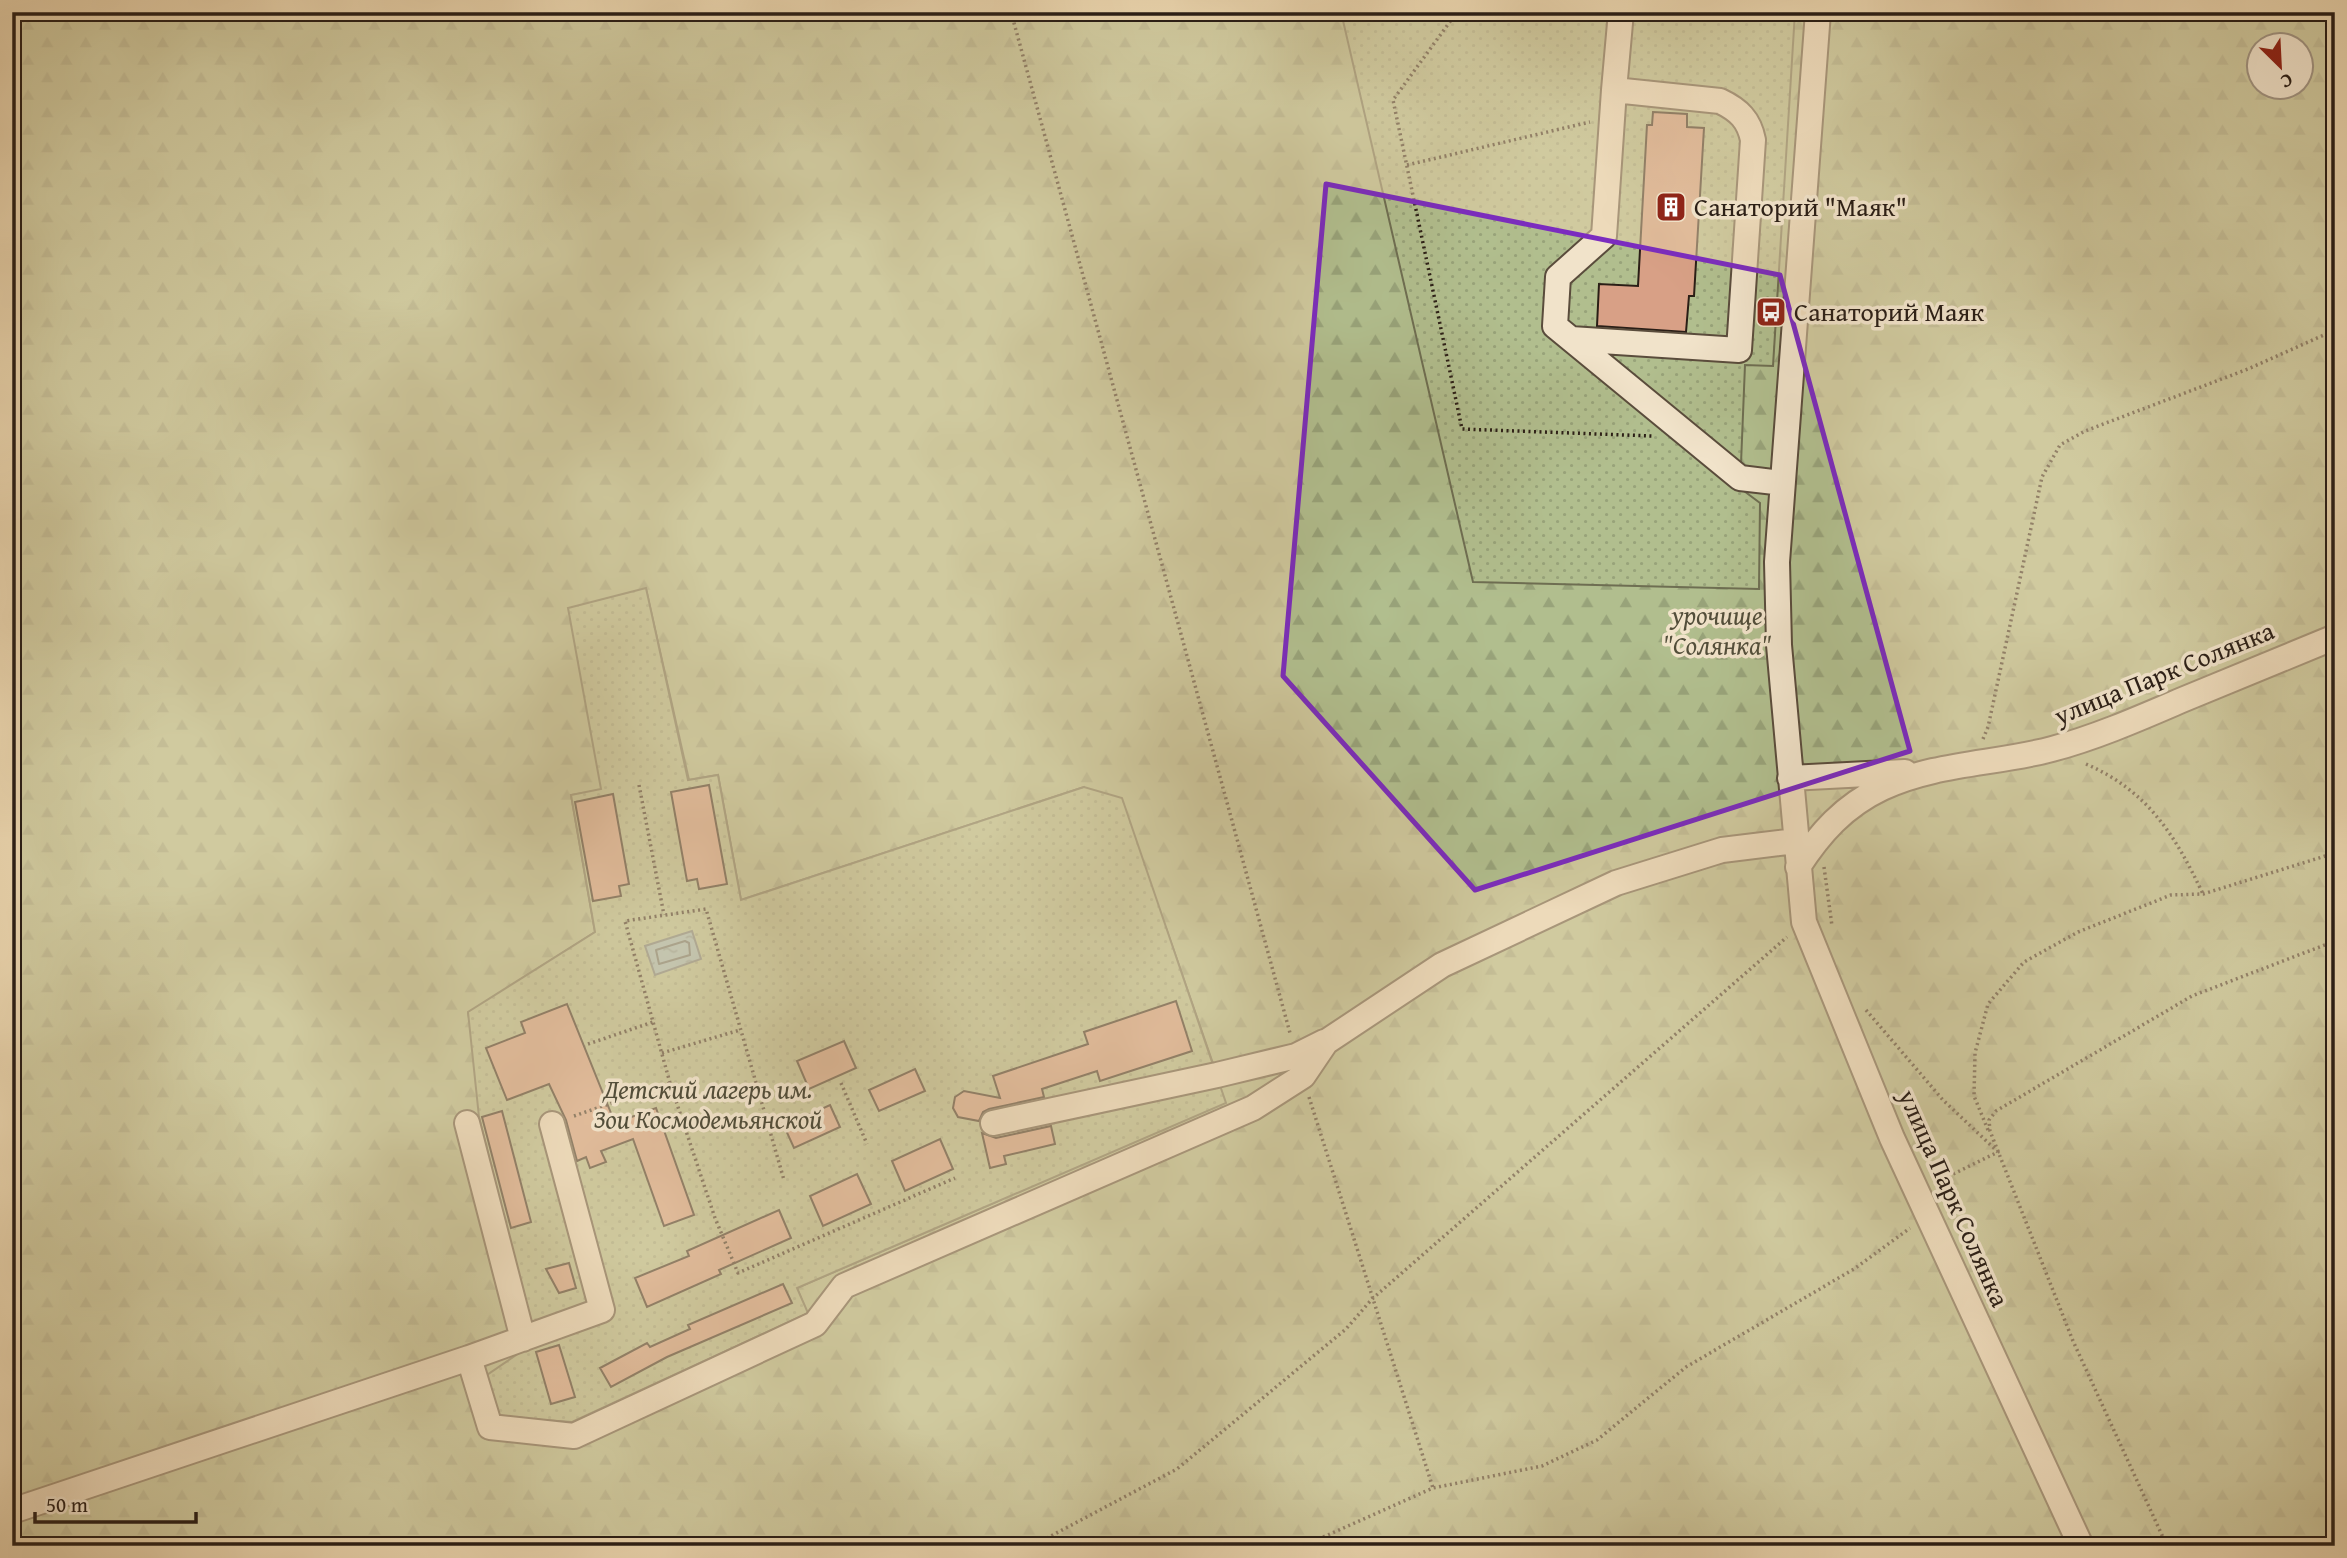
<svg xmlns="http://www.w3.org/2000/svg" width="2347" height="1558" font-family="'Gentium Book Plus',serif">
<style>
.forest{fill:url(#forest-firs);stroke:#6e6e52;stroke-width:2;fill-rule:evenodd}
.park{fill:url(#park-dots);stroke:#6e6e52;stroke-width:2}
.water{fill:url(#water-ripples);stroke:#6d7975;stroke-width:2}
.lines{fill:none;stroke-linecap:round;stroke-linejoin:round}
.shore{stroke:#626a65;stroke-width:2}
.building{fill:#d8a086;stroke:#2a1e16;stroke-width:2}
.minor-casing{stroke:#5a4c3c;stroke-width:28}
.path{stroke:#2a1e16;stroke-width:3.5;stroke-dasharray:2 3.5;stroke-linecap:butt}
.minor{stroke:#f1e3ca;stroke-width:24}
.marked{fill:none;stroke:#7b2cbf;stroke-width:5;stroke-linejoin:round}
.labels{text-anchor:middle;stroke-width:7;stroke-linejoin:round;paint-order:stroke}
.poi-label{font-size:26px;fill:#2a1e16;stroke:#f1e3ca;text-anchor:start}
.park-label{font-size:26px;font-style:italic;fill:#524e3a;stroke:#f1e3ca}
.street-label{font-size:26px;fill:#2a1e16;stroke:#f1e3ca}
</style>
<defs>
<pattern id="forest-firs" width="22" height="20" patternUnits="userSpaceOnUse" patternTransform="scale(1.75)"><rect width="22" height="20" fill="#b1be8e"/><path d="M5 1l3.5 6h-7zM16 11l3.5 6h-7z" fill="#98a37a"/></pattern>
<pattern id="park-dots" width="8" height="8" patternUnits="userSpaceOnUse" patternTransform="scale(1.75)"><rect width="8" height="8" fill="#b1be8e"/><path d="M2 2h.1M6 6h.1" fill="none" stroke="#98a37a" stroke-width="1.8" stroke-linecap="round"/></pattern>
<pattern id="water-ripples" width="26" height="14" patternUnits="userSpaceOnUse" patternTransform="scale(1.75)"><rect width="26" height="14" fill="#9ab6b4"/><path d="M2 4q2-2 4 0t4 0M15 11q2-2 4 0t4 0" fill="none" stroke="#7e9391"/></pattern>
</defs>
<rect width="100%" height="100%" fill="#e9d4ad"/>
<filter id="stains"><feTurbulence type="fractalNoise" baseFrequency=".00286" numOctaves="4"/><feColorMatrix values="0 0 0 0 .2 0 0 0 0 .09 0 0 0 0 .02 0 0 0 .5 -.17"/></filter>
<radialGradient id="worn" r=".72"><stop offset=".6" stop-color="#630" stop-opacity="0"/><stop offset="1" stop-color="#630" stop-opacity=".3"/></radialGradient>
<path class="forest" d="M12,12h2323v1534h-2323zM2260,46h42v42h-42zM646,589l43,191 29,-5 23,125 343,-113 82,141 51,147 -219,126 -201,87 10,25 -272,29 -67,-329 127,-81 -24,-137 30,-5z"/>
<path class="park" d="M1341,12h454l-22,354 -28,-1 -5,123 20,15 -1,86 -286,-7z
M646,588l42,192 30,-5 23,125 343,-113 38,11 104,305 -429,185 11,25 -236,109 -73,-5 -12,-42 48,-33 -56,-225 -11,-105 127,-80 -24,-137 30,-6 -33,-181z"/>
<path class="water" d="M692,931l9,28 -46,16 -10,-29z"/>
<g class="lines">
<path class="shore" d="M685,941l4,2 1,12 -31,9 -3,-14z"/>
</g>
<path class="building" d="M1653,112l34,2v13l17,1 -10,168h-5l-3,36 -89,-6 2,-42 39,2 9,-161h5z
M709,785l18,99 -28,5 -2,-10 -10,2 -16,-89z
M613,794l16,90 -10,2 2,10 -28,5 -18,-99z
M1176,1001l16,50 -92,30 -3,-10 -55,18 2,8 -55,12 -6,3 -4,9 -21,-4 -5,-9 2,-11 9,-6 36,7 -7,-22 95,-32 -4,-12z
M567,1004l48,119 41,-15 38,107 -30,11 -31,-87 -32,12 5,11 -16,6 -4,-11 -9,4 -11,-41 -17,-36 -42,16 -21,-52 39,-15 -4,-11z
M844,1041l12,27 -47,21 -12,-28z
M915,1069l10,22 -46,20 -10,-21z
M830,1105l10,22 -46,21 -10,-22z
M502,1111l29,111 -20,6 -29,-111z
M1051,1126l4,18 -51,12 2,8 -16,4 -8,-35 14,5z
M940,1139l13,30 -48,22 -13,-30z
M857,1174l14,30 -48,22 -13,-30z
M779,1210l12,28 -72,32 2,4 -74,33 -12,-29 54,-22 -2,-5z
M569,1263l7,25 -17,5 -13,-24z
M783,1284l9,19 -125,54 -56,30 -11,-19 47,-25 3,4 40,-18 -2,-4z
M559,1345l16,52 -24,7 -15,-52z"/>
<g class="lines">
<g class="minor-casing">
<path id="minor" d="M1818,12l-41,550 2,83 25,277 88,216 189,408
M1614,90l7,-78
M1571,339l168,11 14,-210c-4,-20 -14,-30 -33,-39l-106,-11 -10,146 -46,41 -3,49 185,152 42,5
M1790,778l115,-6
M1798,867c22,-34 46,-61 84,-79 53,-25 114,-24 170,-39 45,-12 88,-31 130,-49 51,-21 102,-42 153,-63
M467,1123l56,216
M993,1123l224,-48 79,-19 28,-14
M469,1358l21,69 84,9 241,-112 29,-38 409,-178 50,-32 23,-34 116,-77 174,-82 106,-33 74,-9
M12,1511l457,-153 133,-48 -50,-186"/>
</g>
<path class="path" d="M1011,12l279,1021
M1457,12l-64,88 69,329 190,7
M12,24l37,-12
M1407,165l183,-43
M1983,739l5,-12 54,-250 18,-32 25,-14 163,-62 87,-39
M2086,764c62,27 89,71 117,130
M639,785l25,130
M1824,867l8,59
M1866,1010l77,90 55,52 -61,30
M588,1044l65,-22
M662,1053l78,-23
M670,1083l-45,-162 81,-12 78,271
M841,1083l26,61
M1309,1097l124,391
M574,1116l96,-33 45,135 23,55 217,-95
M1988,1130l-14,-34 1,-43 13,-49 36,-42 54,-30 93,-37 32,-1 132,-41
M1032,1546l145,-77 169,-140 26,-30 415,-362
M1303,1546l130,-58 109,-22 55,-26 89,-73 168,-98 56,-41
M2167,1546l-94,-205 -83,-210 -1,-11 7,-9 196,-115 143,-55"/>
<use href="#minor" class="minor"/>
</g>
<path d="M0 0H2347V1558H0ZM1326,184l454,91 130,476 -435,139 -192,-214z" fill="#e9d4ad" fill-opacity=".55" fill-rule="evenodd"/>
<path class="marked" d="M1326,184l454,91 130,476 -435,139 -192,-214z"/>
<defs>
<g id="building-square" transform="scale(1.575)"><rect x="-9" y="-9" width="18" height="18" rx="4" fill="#8f2418" stroke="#f1e3ca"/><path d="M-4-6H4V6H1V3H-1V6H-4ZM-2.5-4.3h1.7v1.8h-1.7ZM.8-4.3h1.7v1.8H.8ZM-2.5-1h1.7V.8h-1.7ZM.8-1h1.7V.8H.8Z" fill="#fff"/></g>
<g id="bus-square" transform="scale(1.575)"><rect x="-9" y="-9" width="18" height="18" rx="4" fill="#8f2418" stroke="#f1e3ca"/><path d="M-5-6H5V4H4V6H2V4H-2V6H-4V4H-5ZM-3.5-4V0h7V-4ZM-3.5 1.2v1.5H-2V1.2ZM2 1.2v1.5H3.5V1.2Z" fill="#fff"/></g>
</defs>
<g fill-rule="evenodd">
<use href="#building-square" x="1671" y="207"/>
<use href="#bus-square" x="1771" y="312"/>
</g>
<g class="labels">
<g class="poi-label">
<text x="1694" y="216">Санаторий "Маяк"</text>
<text x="1794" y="321">Санаторий Маяк</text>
</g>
<g class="park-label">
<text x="1717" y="624">урочище<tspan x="1717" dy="30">"Солянка"</tspan></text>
<text x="708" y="1098">Детский лагерь им.<tspan x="708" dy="30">Зои Космодемьянской</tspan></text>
</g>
<g class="street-label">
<text transform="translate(2164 673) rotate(-22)" y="9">улица Парк Солянка</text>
<text transform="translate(1954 1198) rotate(66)" y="9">улица Парк Солянка</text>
</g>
</g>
<rect width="2347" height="1558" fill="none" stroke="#e9d4ad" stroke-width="42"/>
<rect x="14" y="14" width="2319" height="1530" fill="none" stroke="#2a1e16" stroke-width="3.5"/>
<rect x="21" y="21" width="2305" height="1516" fill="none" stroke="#2a1e16" stroke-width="2"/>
<g transform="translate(2280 66) rotate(156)"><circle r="33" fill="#f1e3ca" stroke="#a19482" stroke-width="2"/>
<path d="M0-5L12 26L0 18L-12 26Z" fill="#8f2418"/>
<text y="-10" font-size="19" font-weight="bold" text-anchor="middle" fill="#2a1e16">С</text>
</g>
<path d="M35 1512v10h161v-10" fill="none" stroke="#2a1e16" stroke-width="3.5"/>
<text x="46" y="1512" font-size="21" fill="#2a1e16" stroke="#f1e3ca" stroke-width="5" paint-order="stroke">50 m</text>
<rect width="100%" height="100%" filter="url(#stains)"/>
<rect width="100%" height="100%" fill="url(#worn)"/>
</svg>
